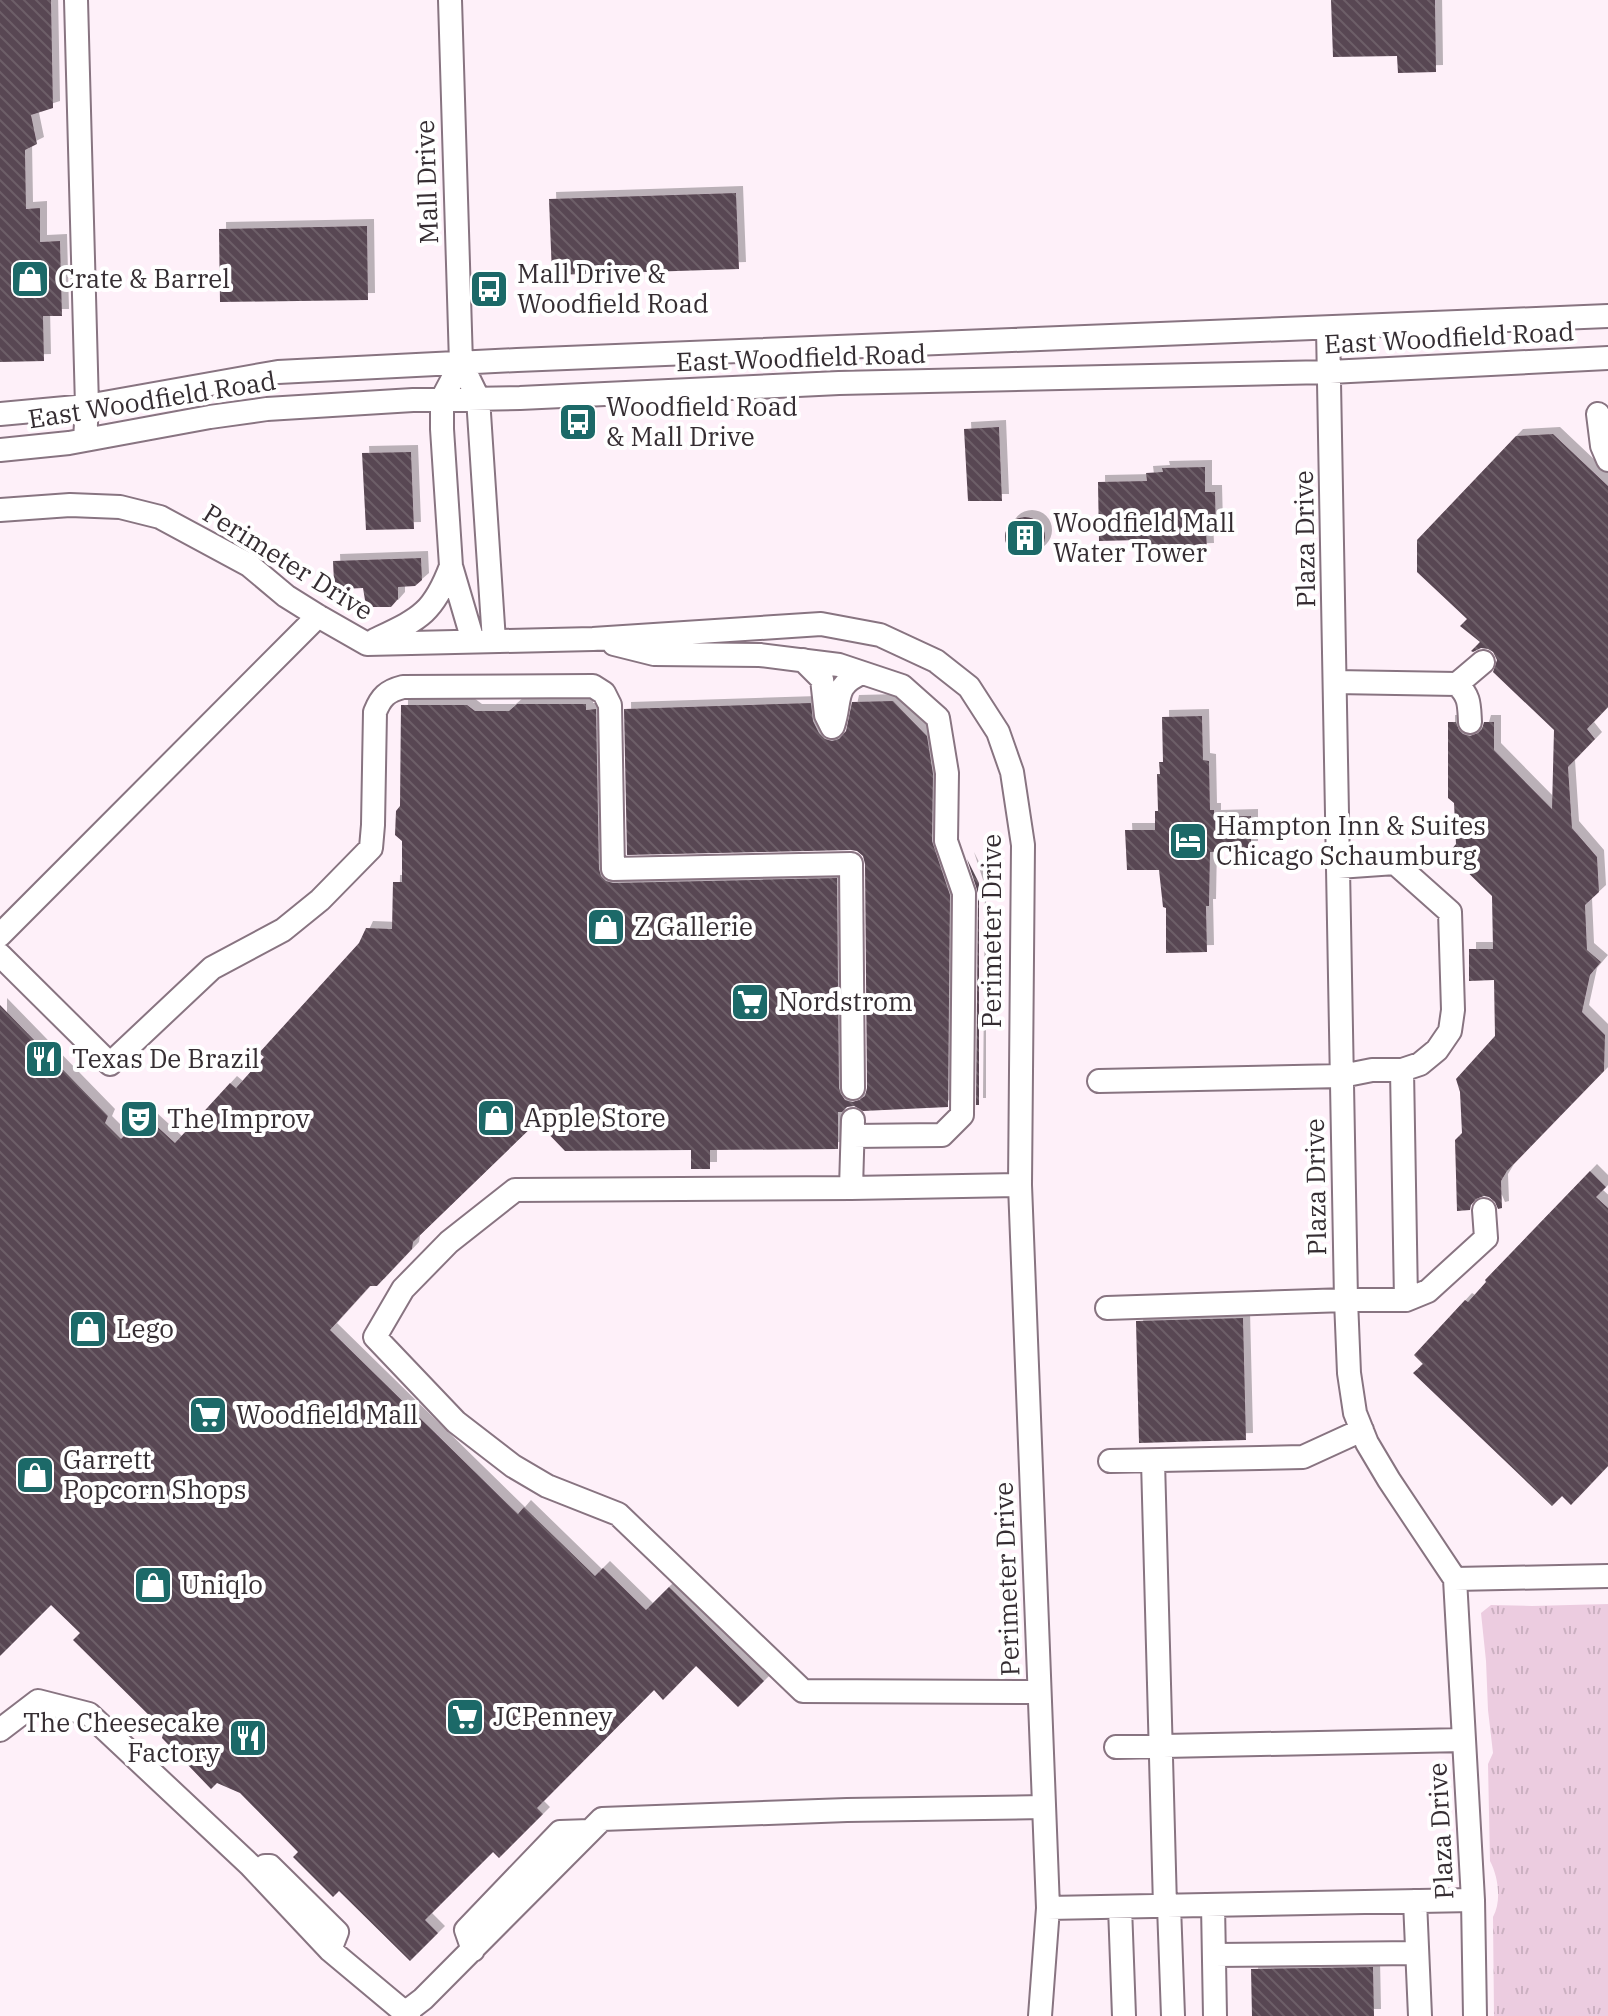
<svg xmlns="http://www.w3.org/2000/svg" width="1608" height="2016" font-family="'IBM Plex Serif',serif">
<style>
.grass{fill:url(#grass-tufts)}
.building{fill:url(#building-back-hatch);filter:url(#shadow)}
.lines{fill:none;stroke-linecap:round;stroke-linejoin:round}
.minor-casing{stroke:#887481;stroke-width:26}
.minor{stroke:#fff;stroke-width:22}
.labels{text-anchor:middle;stroke-width:8;stroke-linejoin:round;paint-order:stroke}
.street-label{font-size:26px;fill:#352d32;stroke:#fff}
.poi-label{font-size:26px;fill:#352d32;stroke:#fff;text-anchor:start}
</style>
<defs>
<pattern id="grass-tufts" width="24" height="20" patternUnits="userSpaceOnUse" patternTransform="scale(2)"><rect width="24" height="20" fill="#eccce0"/><path d="M3 7l-1-3M5 7V3M7 7l1-3M15 17l-1-3M17 17v-4M19 17l1-3" fill="none" stroke="#cbb0c1"/></pattern>
<pattern id="building-back-hatch" width="6" height="6" patternUnits="userSpaceOnUse" patternTransform="scale(2)"><rect width="6" height="6" fill="#584652"/><path d="M-1 5l2 2M0 0l6 6M5-1l2 2" fill="none" stroke="#6d5e68"/></pattern>
<filter id="shadow"><feDropShadow dx="7" dy="-7" stdDeviation="0" flood-color="#0004"/></filter>
</defs>
<rect width="100%" height="100%" fill="#fef0f9"/>
<path class="grass" d="M1608,1604v412h-114l-1,-99c9,-16 5,-41 -3,-56l-2,-97 5,-11 -5,-43 -2,-49 -5,-48 10,-8 41,1z"/>
<path class="building" d="M0,0h51l2,108 -22,7 6,29 -12,6 1,59 14,-1v34l20,-1 2,75h-19l1,45 -44,1z
M1331,0h104l1,72 -38,1 -1,-17 -64,1z
M736,193l3,76 -187,6 -3,-76z
M367,226l1,74 -148,2 -1,-73z
M999,427l3,74h-34l-4,-72z
M1553,434l55,52v221l-21,22 8,10 -27,28 4,61 25,29 2,35 -14,13 2,45 14,12 -11,13 -8,37 23,23 -1,36 -97,100 -6,10 1,27 -4,1 -3,-7 -6,-5 -5,-1 -8,3 -5,6 -1,5 -13,1 -2,-71 7,-7 -2,-41 -4,-13 39,-43 -1,-56 -25,1v-32h24l-1,-53 -39,-38 -2,-8 5,-6 -2,-41 -6,-5v-76h8l3,8 4,4 7,2 8,-3 4,-4 2,-7h10v28l58,59 2,-79 -61,-58 4,-12 -4,-8 -5,-3 -7,-1 -8,4 -2,-1 9,-9 -20,-16 7,-7 -50,-47v-32l99,-104z
M411,452l3,77 -48,1 -4,-77z
M1205,467v25h10l1,38h-10l1,20 -68,2v-12l-40,1 -1,-59 49,-1 -1,-8 17,-1 -1,-4z
M1005 537a20 20 0 1 1 40 0a20 20 0 1 1-40 0Z
M421,558l1,22 -7,6 -17,1v12l-7,8h-20l-6,-7 -2,-12 -22,1 -7,-7 -1,-21z
M893,701l34,35 6,38 -1,67 18,54 -2,212 -85,4 -9,-5 -7,1 -5,5h-4v37l-128,1v19h-19v-19l-126,1 -28,-29 -124,120 -1,7 -35,37h-7l-40,44 188,184 6,-7 71,69 8,-8 43,42 23,-23 95,94 -26,26 -42,-41 -33,34 -9,-10 -117,118 6,6 -44,44 -6,-6 -68,68 13,13 -28,28 -71,-70 -6,6 -40,-40 5,-5 -58,-59 -23,-10 -6,6 -49,-51 2,-8 -91,-90 7,-7 -29,-28 -51,51v-651l108,111 -3,7 16,16 19,-19h10l25,23 55,-60 6,5 28,-31 -5,-4 100,-110 7,-15 26,1 1,-47h9v-41l-7,-6 1,-24 4,-5 1,-101h66l8,6h34l8,-7h69v6l10,-1 3,160 2,7 5,5 7,2 224,-5 2,210 2,6 4,6 7,2 7,-2 6,-4 2,-8 -2,-224 -2,-8 -6,-5 -6,-1 -224,5 -3,-146 187,-6 2,18 6,12 6,6 7,2 7,-2 7,-8 6,-29z
M1202,716l1,44 6,1 1,49h4v7l37,-1v32l-37,1v3h-4l-1,54h-3l1,46 -41,1v-45l-3,-1 -4,-37h-32l-2,-40h30v-19h3l-1,-37h3l-1,-12h4l-1,-45z
M967,859l12,24v222h-3l2,-212z
M1590,1171l16,16 -10,10 12,11v258l-37,39 -9,-9 -10,10 -139,-133 10,-9 -9,-9 51,-55 3,2 18,-20 -1,-2z
M1243,1318l3,122 -107,3 -3,-122z
M1373,1967l1,49h-122l-1,-47z"/>
<g class="lines">
<g class="minor-casing">
<path id="minor" d="M76,0l11,406 -2,34
M450,0l11,363 17,35 16,243
M1328,328l18,972 3,73 6,40 12,30 22,37 66,99 18,321 2,116
M461,363l-19,36v30l9,137 22,75
M0,414l87,-8 191,-34 239,-12 1091,-44
M1598,414l4,32 6,14
M0,450l69,-7 141,-26 57,-8 146,-9 107,-2 319,-15 491,-11 278,-14
M0,510l70,-5 50,2 40,10 89,48 37,31 32,20 49,28 226,-5 228,-15 59,11 56,26 33,26 29,45 14,40 11,73 -3,340 28,723 -8,108
M375,640c44,-21 58,-26 76,-74
M614,644l40,10 106,1 79,10 63,21 36,32 9,55 -1,68 18,52 -2,222 -20,20 -89,1
M803,660l19,19 4,36 6,12
M1335,682l122,2c13,13 12,20 13,38
M1457,684l26,-22
M833,726c9,-26 -1,-40 29,-53
M0,935l318,-319
M0,955l110,109 102,-96 71,-38 37,-30 51,-52 2,-23 2,-113c6,-15 12,-21 28,-25l190,-1 11,7 6,12 3,164 238,-5 2,224
M1099,1081l243,-5 30,-6h30l18,-6 17,-14 13,-19 3,-21 -3,-98 -55,-49 -57,4
M1020,1185l-169,3 -336,2 -66,52 -46,47 -28,48 81,85 57,44 34,20 71,28 185,177 236,1
M851,1188l2,-68
M1406,1300l22,-9 58,-53 -2,-28
M1107,1308l239,-8h60l-4,-230
M1110,1461l193,-4 59,-27
M1153,1461l12,445
M1455,1579l153,-3
M0,1730l38,-29 51,13 161,151 80,85 79,66
M1116,1747l348,-7
M265,1866h5l67,66 -7,18
M1415,1901l5,115
M1213,1905l2,111
M1169,1906l4,110
M1120,1907l4,109
M1048,1908l425,-8
M473,1950l-7,-20 94,-98 30,-1
M1214,1955l203,-2
M406,2012l17,-13 179,-180 245,-9 197,-3"/>
</g>
<use href="#minor" class="minor"/>
</g>
<defs>
<g id="shop-square" transform="scale(2)"><rect x="-9" y="-9" width="18" height="18" rx="4" fill="#1c6968" stroke="#fff"/><path d="M-5-2.5h2.3a2.7 3.5 0 0 1 5.4 0H5L5.5 6h-11ZM-1.5-2.5h3a1.5 2.3 0 0 0-3 0Z" fill="#fff"/></g>
<g id="bus-square" transform="scale(2)"><rect x="-9" y="-9" width="18" height="18" rx="4" fill="#1c6968" stroke="#fff"/><path d="M-5-6H5V4H4V6H2V4H-2V6H-4V4H-5ZM-3.5-4V0h7V-4ZM-3.5 1.2v1.5H-2V1.2ZM2 1.2v1.5H3.5V1.2Z" fill="#fff"/></g>
<g id="building-square" transform="scale(2)"><rect x="-9" y="-9" width="18" height="18" rx="4" fill="#1c6968" stroke="#fff"/><path d="M-4-6H4V6H1V3H-1V6H-4ZM-2.5-4.3h1.7v1.8h-1.7ZM.8-4.3h1.7v1.8H.8ZM-2.5-1h1.7V.8h-1.7ZM.8-1h1.7V.8H.8Z" fill="#fff"/></g>
<g id="hotel-square" transform="scale(2)"><rect x="-9" y="-9" width="18" height="18" rx="4" fill="#1c6968" stroke="#fff"/><path d="M-6-4.5h1.5V1H6V5H4.5V3h-9V5H-6ZM-4 0a1.8 1.8 0 1 1 3.6 0ZM.5 0V-2.5h3Q6-2.5 6 0Z" fill="#fff"/></g>
<g id="supermarket-square" transform="scale(2)"><rect x="-9" y="-9" width="18" height="18" rx="4" fill="#1c6968" stroke="#fff"/><path d="M-6-5.5h2.5l.6 2H6L4.5 2H-2.5L-4.4-4H-6ZM-1.5 3.2a1.3 1.3 0 1 0 .1 0ZM3 3.2a1.3 1.3 0 1 0 .1 0Z" fill="#fff"/></g>
<g id="restaurant-square" transform="scale(2)"><rect x="-9" y="-9" width="18" height="18" rx="4" fill="#1c6968" stroke="#fff"/><path d="M-5-6h1v4h1v-4h1v4h1v-4h1v5L-1.5 .5V6h-2V.5L-5-1ZM5-6V6H3V1.5H1.5Q1.5-4 5-6Z" fill="#fff"/></g>
<g id="theatre-square" transform="scale(2)"><rect x="-9" y="-9" width="18" height="18" rx="4" fill="#1c6968" stroke="#fff"/><path d="M-5-5.5Q0-4 5-5.5V0Q5 5 0 6Q-5 5-5 0ZM-3.3-2.5H-1v1.5H-3.3ZM1-2.5H3.3v1.5H1ZM-2.8 1Q0 5.5 2.8 1Z" fill="#fff"/></g>
</defs>
<g fill-rule="evenodd">
<use href="#shop-square" x="30" y="279"/>
<use href="#bus-square" x="489" y="289"/>
<use href="#bus-square" x="578" y="422"/>
<use href="#building-square" x="1025" y="538"/>
<use href="#hotel-square" x="1188" y="841"/>
<use href="#shop-square" x="606" y="927"/>
<use href="#supermarket-square" x="750" y="1002"/>
<use href="#restaurant-square" x="44" y="1059"/>
<use href="#shop-square" x="496" y="1118"/>
<use href="#theatre-square" x="139" y="1119"/>
<use href="#shop-square" x="88" y="1329"/>
<use href="#supermarket-square" x="208" y="1415"/>
<use href="#shop-square" x="35" y="1475"/>
<use href="#shop-square" x="153" y="1585"/>
<use href="#supermarket-square" x="465" y="1717"/>
<use href="#restaurant-square" x="248" y="1738"/>
</g>
<g class="labels">
<g class="street-label">
<text transform="translate(427 182) rotate(-92)" y="9">Mall Drive</text>
<text transform="translate(1449 338) rotate(-3)" y="9">East Woodfield Road</text>
<text transform="translate(801 358) rotate(-2)" y="9">East Woodfield Road</text>
<text transform="translate(152 400) rotate(-9)" y="9">East Woodfield Road</text>
<text transform="translate(1305 539) rotate(-91)" y="9">Plaza Drive</text>
<text transform="translate(288 562) rotate(32)" y="9">Perimeter Drive</text>
<text transform="translate(992 931) rotate(-90)" y="9">Perimeter Drive</text>
<text transform="translate(1316 1187) rotate(-91)" y="9">Plaza Drive</text>
<text transform="translate(1007 1579) rotate(-92)" y="9">Perimeter Drive</text>
<text transform="translate(1441 1831) rotate(-93)" y="9">Plaza Drive</text>
</g>
<g class="poi-label">
<text x="517" y="283">Mall Drive &amp;<tspan x="517" dy="30">Woodfield Road</tspan></text>
<text x="58" y="288">Crate &amp; Barrel</text>
<text x="606" y="416">Woodfield Road<tspan x="606" dy="30">&amp; Mall Drive</tspan></text>
<text x="1053" y="532">Woodfield Mall<tspan x="1053" dy="30">Water Tower</tspan></text>
<text x="1216" y="835">Hampton Inn &amp; Suites<tspan x="1216" dy="30">Chicago Schaumburg</tspan></text>
<text x="634" y="936">Z Gallerie</text>
<text x="778" y="1011">Nordstrom</text>
<text x="72" y="1068">Texas De Brazil</text>
<text x="524" y="1127">Apple Store</text>
<text x="167" y="1128">The Improv</text>
<text x="116" y="1338">Lego</text>
<text x="236" y="1424">Woodfield Mall</text>
<text x="63" y="1469">Garrett<tspan x="63" dy="30">Popcorn Shops</tspan></text>
<text x="181" y="1594">Uniqlo</text>
<text x="493" y="1726">JCPenney</text>
<text x="220" y="1732" text-anchor="end">The Cheesecake<tspan x="220" dy="30">Factory</tspan></text>
</g>
</g>
</svg>
